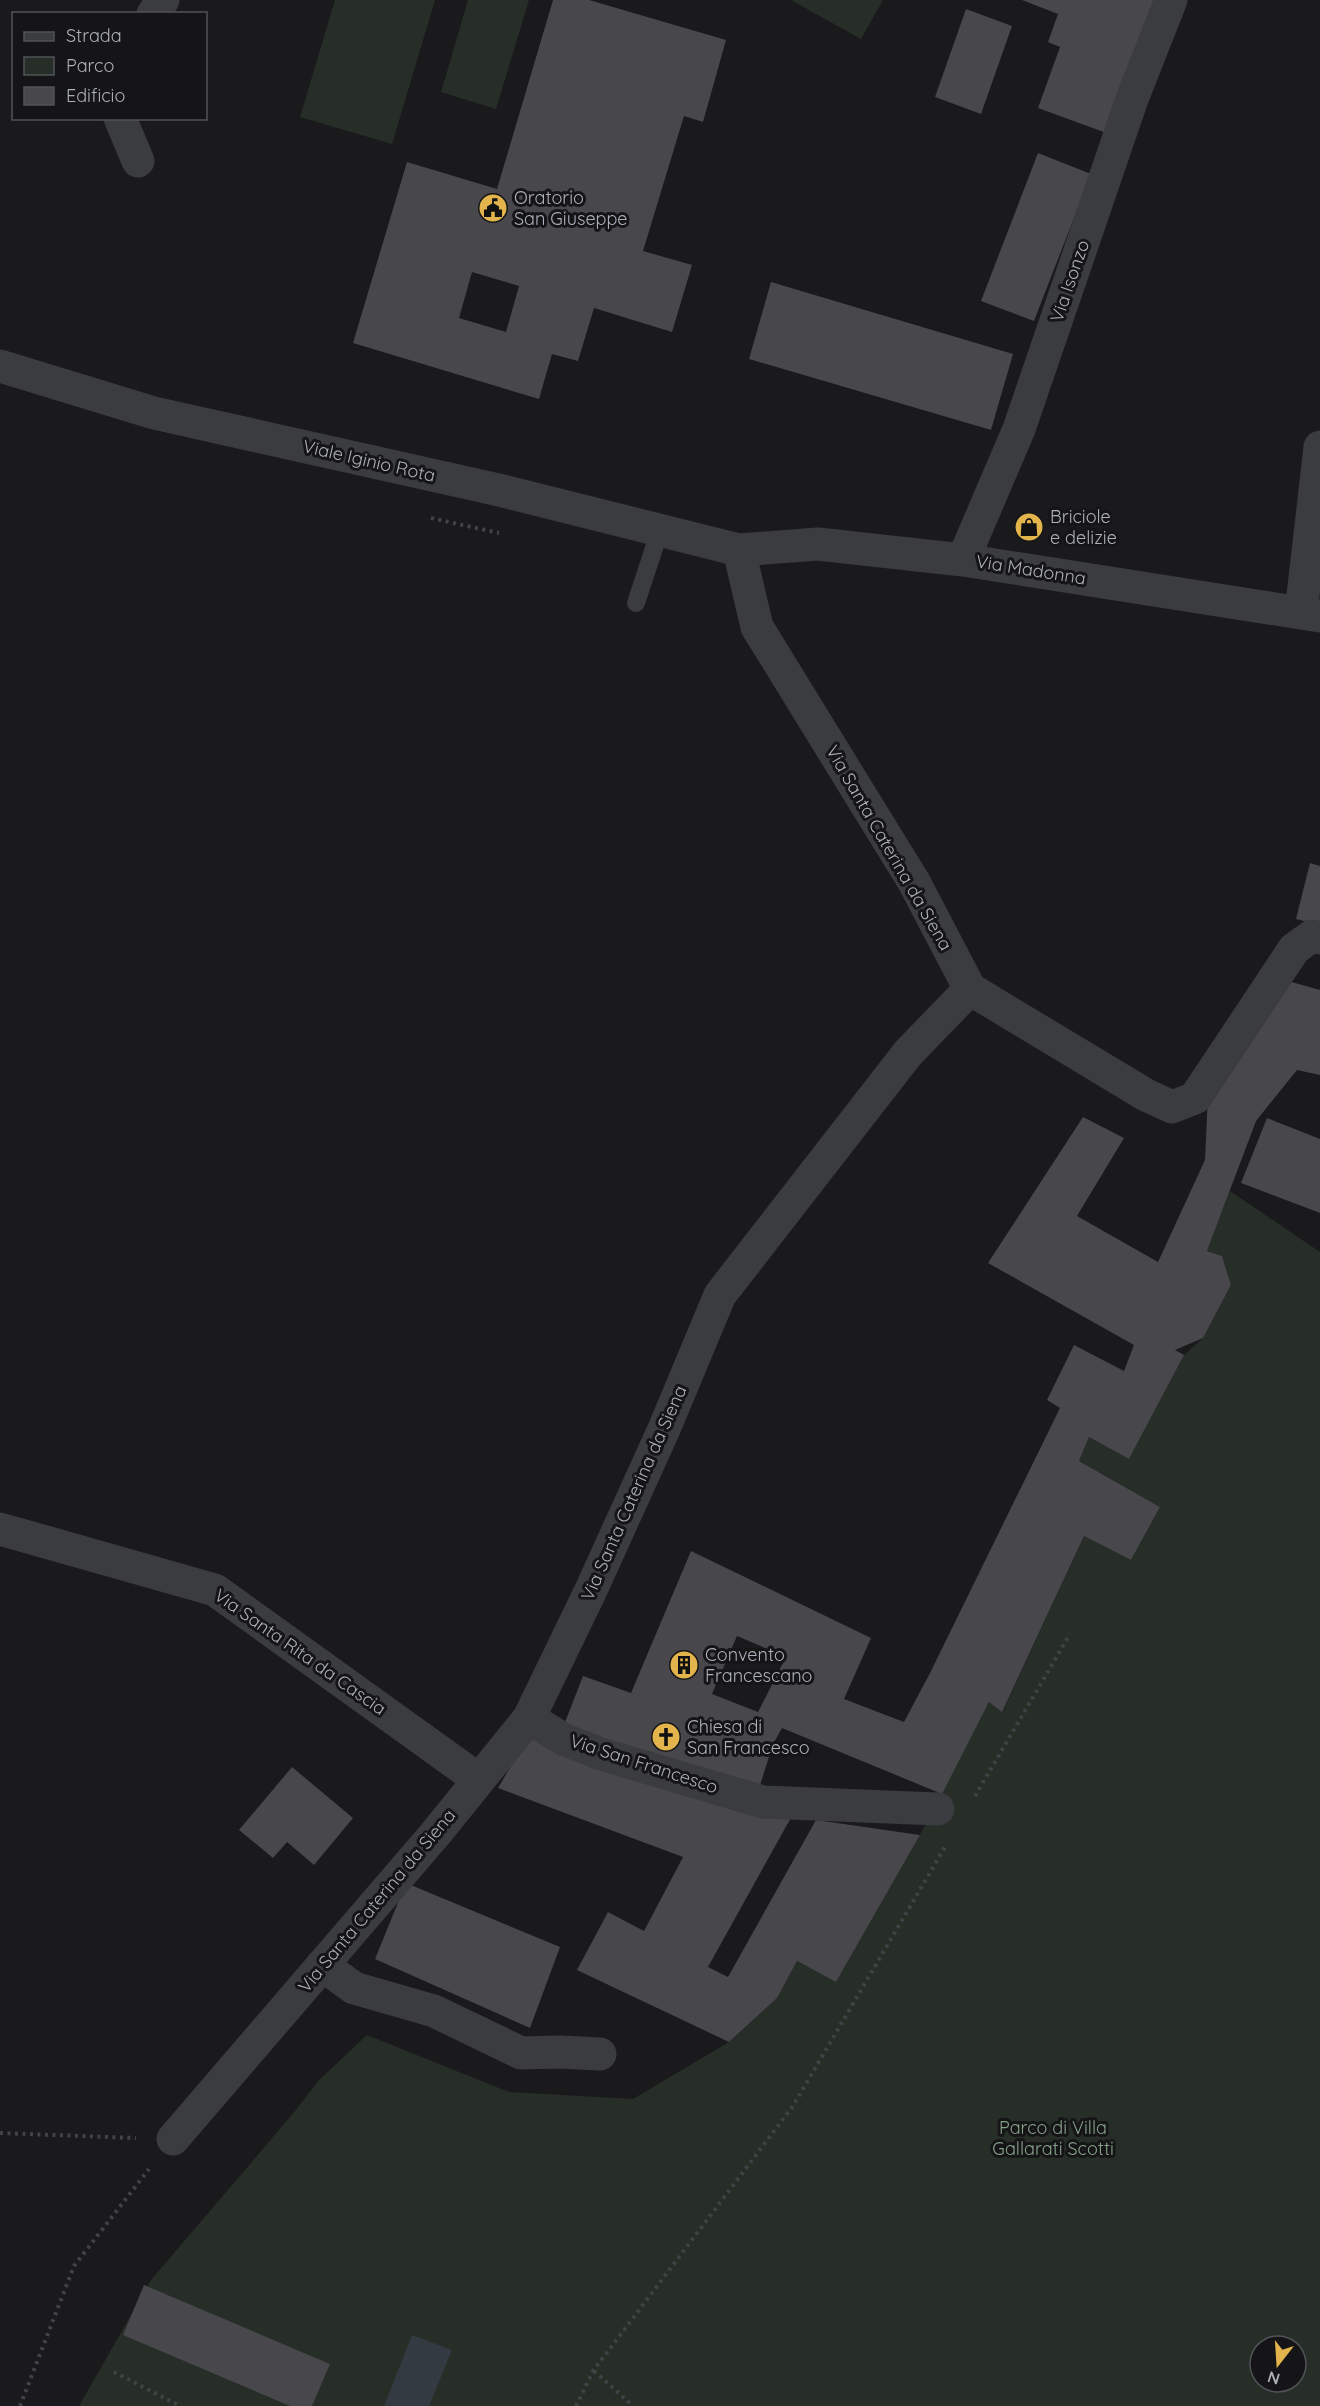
<svg xmlns="http://www.w3.org/2000/svg" width="1320" height="2406" font-family="Quicksand,sans-serif">
<style>
.green{fill:#262e27;fill-rule:evenodd}
.water{fill:#333a41}
.building{fill:#47474c;fill-rule:evenodd}
.lines{fill:none;stroke-linecap:round;stroke-linejoin:round}
.path{stroke:#414347;stroke-width:4;stroke-dasharray:3 4.5;stroke-linecap:butt}
.lane{stroke:#3b3c40;stroke-width:18}
.street{stroke:#3b3c40;stroke-width:33}
.labels{text-anchor:middle;stroke-width:6;stroke-linejoin:round;paint-order:stroke}
.poi-label{font-size:18px;fill:#adb1ba;stroke:#151517;text-anchor:start}
.street-label{font-size:18px;fill:#adb1ba;stroke:#151517}
.park-label{font-size:18px;fill:#86a389;stroke:#151517}
</style>
<rect width="100%" height="100%" fill="#1a1a1c"/>
<path class="green" d="M335,0h100l-43,144 -92,-27z
M468,0h61l-33,109 -55,-17z
M791,0h92l-22,39z
M1230,1191l90,61v1154h-1241l72,-126 140,-164 28,-36 48,-45 142,57 124,7 96,-57 48,-44 20,-37 39,21 84,-147 69,-133 14,9 81,-175 47,24 29,-53 -81,-46 10,-24 40,22 55,-104 19,-17 28,-53 -9,-29 -15,-5zM1260,2346h36v36h-36z"/>
<path class="water" d="M412,2335l40,15 -23,56h-45z"/>
<path class="building" d="M553,0h36l137,40 -23,82 -19,-6 -41,135 49,14 -20,67 -78,-24 -16,53 -26,-7 -13,45 -186,-56 54,-181 90,27zM472,272l47,14 -13,46 -47,-14z
M1022,0h140l-50,135 -74,-27 22,-61 -12,-5 10,-28z
M966,9l46,17 -31,88 -46,-17z
M1038,153l53,21 -57,147 -53,-20z
M771,282l242,72 -22,76 -242,-71z
M1310,863l10,3v59l-24,-6z
M1288,981l32,9v85l-23,-5 -41,51 -49,130 15,5 9,29 -28,53 -28,12 9,5 -55,104 -40,-22 -10,24 81,46 -29,53 -47,-24 -82,176 -13,-10 -47,92 -160,-66 -9,16 -16,51 -195,-65 21,-54 48,17 60,-142 180,87 -27,61 60,23 26,-49 130,-265 -13,-8 27,-55 50,26 10,-26 -146,-82 95,-146 41,21 -47,78 81,46 47,-102 3,-66zM737,1636l49,21 -28,55 -46,-18z
M1267,1118l53,21v74l-79,-30z
M529,1735l264,79 -85,153 20,10 88,-157 104,15 -84,147 -39,-21 -20,37 -48,44 -152,-72 31,-58 36,19 39,-74 -185,-69z
M292,1767l61,51 -39,47 -27,-23 -14,16 -34,-28z
M406,1883l154,64 -30,81 -155,-69z
M144,2285l186,79 -18,42h-22l-167,-71z"/>
<g class="lines">
<path class="path" d="M431,518l68,15
M975,1796l95,-162
M0,2133l136,5
M594,2371l39,35
M114,2372l66,34
M20,2406l54,-140 75,-97
M576,2406l17,-35 200,-265 152,-259"/>
<path class="lane" d="M636,603l24,-73"/>
<path class="street" d="M153,14l10,-14
M120,118l18,43
M0,366l154,47 345,77 240,60 79,-6 145,16 357,56
M963,560l56,-131 113,-330 39,-99
M1301,613l19,-166
M970,989l176,106 26,12 23,-9 99,-149 18,-13 8,2
M0,1529l215,61 264,190
M529,1718l34,21 38,15 162,48 175,7
M322,1965l32,23 80,23 87,42 39,-1 40,2
M173,2139l263,-306 93,-115 62,-128 73,-161 56,-134 188,-242 62,-64 -56,-107 -157,-255 -18,-77"/>
</g>
<defs>
<g id="civic-disc" transform="scale(1.5)"><circle r="9.5" fill="#e3b44b" stroke="#151517"/><path d="M-.6-6.5H3V-4.5H.6V-3L4-1V1h2V6H-6V1h2V-1L-.6-3ZM-1.2 2.5V6h2.4V2.5Z" fill="#111"/></g>
<g id="shop-disc" transform="scale(1.5)"><circle r="9.5" fill="#e3b44b" stroke="#151517"/><path d="M-5-2.5h2.3a2.7 3.5 0 0 1 5.4 0H5L5.5 6h-11ZM-1.5-2.5h3a1.5 2.3 0 0 0-3 0Z" fill="#111"/></g>
<g id="building-disc" transform="scale(1.5)"><circle r="9.5" fill="#e3b44b" stroke="#151517"/><path d="M-4-6H4V6H1V3H-1V6H-4ZM-2.5-4.3h1.7v1.8h-1.7ZM.8-4.3h1.7v1.8H.8ZM-2.5-1h1.7V.8h-1.7ZM.8-1h1.7V.8H.8Z" fill="#111"/></g>
<g id="church-disc" transform="scale(1.5)"><circle r="9.5" fill="#e3b44b" stroke="#151517"/><path d="M-1.2-6h2.4v3.5h3.3v2.4h-3.3V6h-2.4V-.1h-3.3v-2.4h3.3Z" fill="#111"/></g>
</defs>
<g fill-rule="evenodd">
<use href="#civic-disc" x="493" y="208"/>
<use href="#shop-disc" x="1029" y="527"/>
<use href="#building-disc" x="684" y="1665"/>
<use href="#church-disc" x="666" y="1737"/>
</g>
<g class="labels">
<g class="poi-label">
<text x="514" y="204">Oratorio<tspan x="514" dy="21">San Giuseppe</tspan></text>
<text x="1050" y="523">Briciole<tspan x="1050" dy="21">e delizie</tspan></text>
<text x="705" y="1661">Convento<tspan x="705" dy="21">Francescano</tspan></text>
<text x="687" y="1733">Chiesa di<tspan x="687" dy="21">San Francesco</tspan></text>
</g>
<g class="street-label">
<text transform="translate(1070 281) rotate(-71)" y="6">Via Isonzo</text>
<text transform="translate(369 461) rotate(13)" y="6">Viale Iginio Rota</text>
<text transform="translate(1031 570) rotate(9)" y="6">Via Madonna</text>
<text transform="translate(889 848) rotate(60)" y="6">Via Santa Caterina da Siena</text>
<text transform="translate(634 1493) rotate(-66)" y="6">Via Santa Caterina da Siena</text>
<text transform="translate(300 1652) rotate(35)" y="6">Via Santa Rita da Cascia</text>
<text transform="translate(644 1764) rotate(18)" y="6">Via San Francesco</text>
<text transform="translate(377 1901) rotate(-50)" y="6">Via Santa Caterina da Siena</text>
</g>
<g class="park-label">
<text x="1053" y="2134">Parco di Villa<tspan x="1053" dy="21">Gallarati Scotti</tspan></text>
</g>
</g>
<rect x="12" y="12" width="195" height="108" fill="#151517" stroke="#525358" stroke-width="1.5"/>
<rect x="24" y="32" width="30" height="9" fill="#3b3c40" stroke="#525358" stroke-width="1.5"/>
<text x="66" y="42" font-size="18" fill="#adb1ba">Strada</text>
<rect x="24" y="57" width="30" height="18" fill="#262e27" stroke="#525358" stroke-width="1.5"/>
<text x="66" y="72" font-size="18" fill="#adb1ba">Parco</text>
<rect x="24" y="87" width="30" height="18" fill="#47474c" stroke="#525358" stroke-width="1.5"/>
<text x="66" y="102" font-size="18" fill="#adb1ba">Edificio</text>
<g transform="translate(1278 2364) rotate(197)"><circle r="28" fill="#151517" stroke="#525358" stroke-width="1.5"/>
<path d="M0-4.5L10 22L0 15L-10 22Z" fill="#e3b44b"/>
<text y="-9" font-size="16" font-weight="bold" text-anchor="middle" fill="#adb1ba">N</text>
</g>
</svg>
